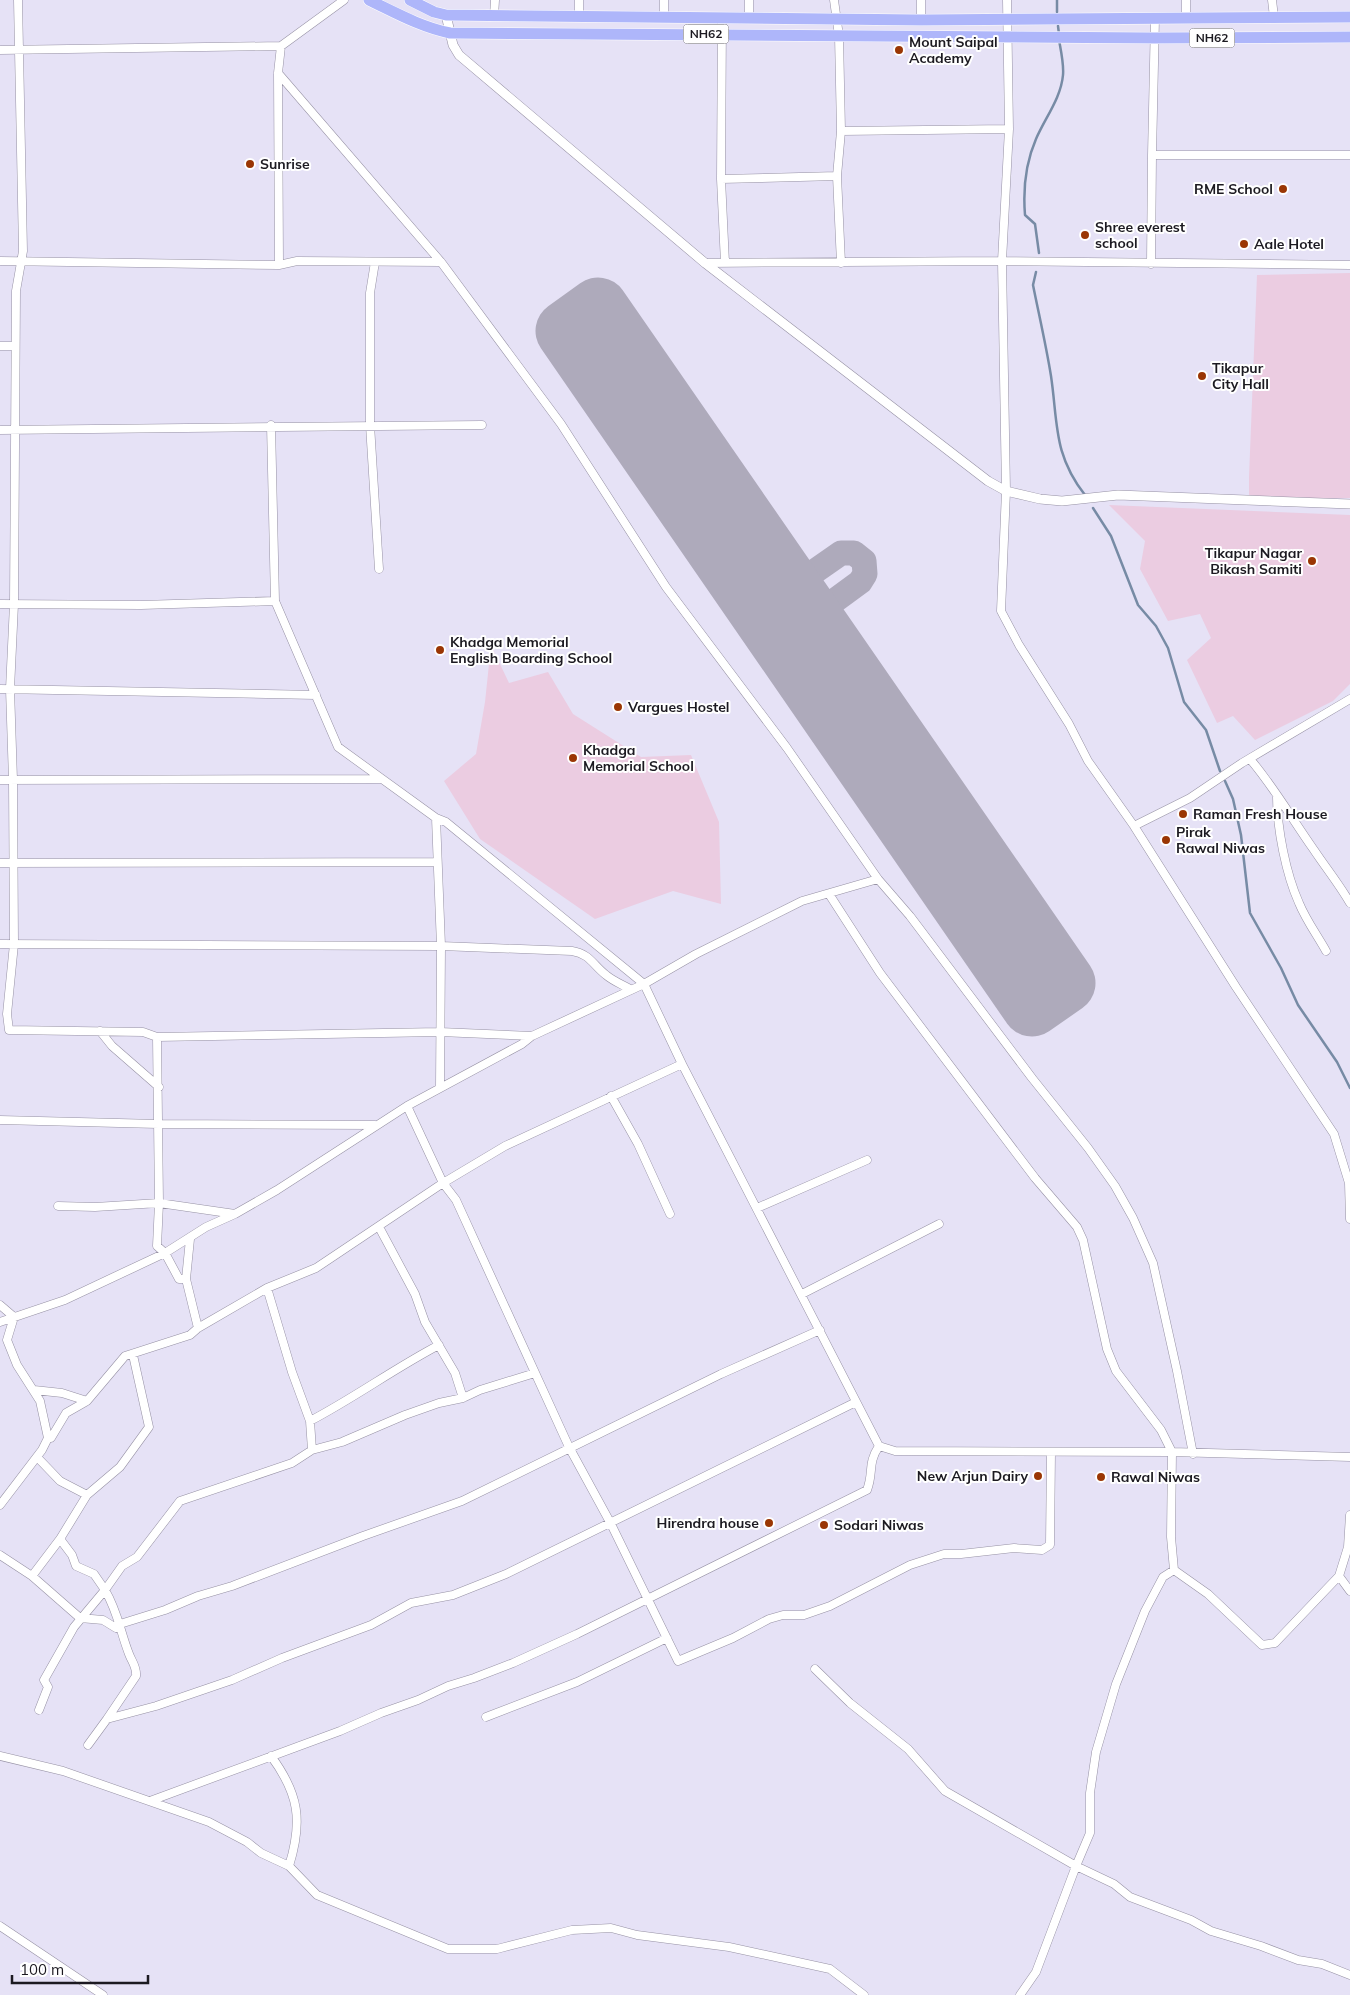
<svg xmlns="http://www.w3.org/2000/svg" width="1350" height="1995" font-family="Mulish,sans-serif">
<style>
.green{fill:#ebcce1}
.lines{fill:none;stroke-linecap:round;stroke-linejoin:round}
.stream{stroke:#778ba5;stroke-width:2.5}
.taxiway{stroke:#aeaabb;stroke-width:25}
.runway{stroke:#aeaabb;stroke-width:61}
.minor-casing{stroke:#9691a4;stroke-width:9}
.tertiary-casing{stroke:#9691a4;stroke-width:10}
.primary-casing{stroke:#fff;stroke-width:12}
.minor{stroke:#fff;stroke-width:8}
.tertiary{stroke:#fff;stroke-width:9}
.primary{stroke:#aeb6fa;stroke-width:11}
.poi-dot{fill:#9a3604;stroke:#fff;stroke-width:2}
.labels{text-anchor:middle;stroke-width:4;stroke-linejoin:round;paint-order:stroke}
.shield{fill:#fff;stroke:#605f64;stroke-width:1}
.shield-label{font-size:12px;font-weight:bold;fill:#1c1a21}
.poi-label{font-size:14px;font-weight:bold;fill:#1c1a21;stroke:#fff;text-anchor:start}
</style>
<rect width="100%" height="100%" fill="#e6e2f6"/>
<path class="green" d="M1350,273v225l-99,2 -2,-5v-18l8,-202z
M1109,505l241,10v169l-17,17 -78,39 -22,-24 -16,7 -30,-63 24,-22 -11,-24 -32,7 -28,-52 5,-28z
M491,645l18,38 39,-11 25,42 68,43 50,-2 28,67 2,82 -48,-13 -78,28 -115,-80 -36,-58 32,-27 9,-52z"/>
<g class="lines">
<path class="stream" d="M1057,0v12
M1058,26l1,8
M1039,253l-4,-29 -10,-9c-2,-25 1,-53 11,-76 9,-21 25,-41 27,-64 1,-11 -2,-24 -4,-35
M1036,272l-3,13c6,30 13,60 18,91 7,47 2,78 34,119
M1093,508l18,28 27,69 18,21 12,22 16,54 22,28 14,41
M1225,781l8,18 8,36 9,78 31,55 17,37 39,57 13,26"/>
<path class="taxiway" d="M775,599l66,-46h13l10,8 1,13 -5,8 -64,47"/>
<path class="runway" d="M598,308l467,675 -33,23 -466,-675z"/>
<g class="minor-casing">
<path id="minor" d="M18,0l5,251 -7,40 -2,313 -4,85 3,91 1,164 -7,70 2,16 134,2 14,5 2,166 -2,43 8,7 14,26h7l12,49
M749,0v18
M834,0l5,36 2,95 -4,45 4,87
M1007,0l2,129 -7,132 4,230 -5,120 18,34 50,79 19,37 46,65 102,161 98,147 15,49 1,36
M1186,0v17
M1272,0l2,17
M494,16l1,-16
M579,17v-17
M664,17v-17
M722,17l-1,162 4,84
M921,20v-20
M0,50l281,-4
M278,73l163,189 120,162 105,163 121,161 91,131 32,37 122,162 56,70 27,38 18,32 20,45 24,108 16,83
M841,131l168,-2
M1152,155l3,-137
M721,179l116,-3
M0,261l279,4 18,-4 144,1
M375,262l-5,31v132l9,144
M705,263l297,-2 348,4
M1151,264l1,-109h198
M279,265l-1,-192 3,-27 63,-46
M0,346h15
M271,425l4,176 63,146 98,71 5,128 -1,141
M0,430l482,-5
M0,604l141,1 134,-4
M0,689l316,6
M1250,759c24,28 42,60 64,91 12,18 25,34 36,53
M0,780l380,-1
M1277,797c0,32 9,77 22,106 7,17 18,32 27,48
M436,818l10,4 198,162 38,80 197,382 16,5 277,1 178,5
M1134,826l56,-28 52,-35 108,-64
M0,863l436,-1
M829,894l51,79 155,205 42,49 6,13 24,109 9,22 45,59 11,22 -1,85 3,33 34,24 54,51 13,-2 64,-67
M0,944l441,2 131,5c18,3 21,14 34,24 7,6 17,10 24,14
M100,1031l12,15 47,41
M157,1037l283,-5 92,4
M611,1096l27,48 32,70
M407,1106l36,77 62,-37 177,-82
M0,1120l158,4 217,1
M58,1206l37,1 64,-4 76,11
M757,1208l110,-48
M379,1227l36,67 10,28 30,51 8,25
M186,1279l4,-40
M802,1294l137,-70
M0,1305l14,12 -7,23 10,25 23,36 8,37 -6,12 -42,55
M0,1322l65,-22 100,-47 41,-26 29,-13 42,-24 130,-84 115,-62 10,-8 112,-52 52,-30 106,-53 76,-22
M34,1390l28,3 25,8 38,-45 65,-21 8,-7 69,-40 49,-20 127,-85 13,17 113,247 42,77 67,137 55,-23 36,-19 14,-4h21l26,-9 80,-41 34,-11h17l53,-6 28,2 8,-5 1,-93
M310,1421c44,-23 85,-53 129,-76
M48,1438h3l15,-25 21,-12
M312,1450l30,-8 63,-27 34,-12 24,-5 17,-8 55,-17
M37,1457l23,24 27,14 33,-28 29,-40 -16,-72
M1350,1515l-2,32 -9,29 11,15
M60,1539l12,16 4,11 18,8 11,16 17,-24 15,-9 43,-56 112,-38 20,-13 -2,-29 -18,-49 -25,-84
M0,1555l32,21 48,42
M1174,1570l-11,7 -18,34 -29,73 -20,68 -6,41v40l-14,33 38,18 16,13 61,23 20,11 50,15 37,14 24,4 28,11
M32,1576l28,-37 27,-44
M80,1618l23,2 13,8 4,-4 45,-14 33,-14 34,-10 131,-50 99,-35 259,-127 99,-44
M815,1669l35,34 58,46 37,42 131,75 -40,106 -16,23
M39,1710l9,-23 -4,-7 30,-53 31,-37c13,22 15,41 24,64 3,8 8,13 7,22l-29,43
M486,1717l91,-35 90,-44
M88,1745l19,-26 49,-13 76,-26 50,-22 89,-33 40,-22 42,-8 53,-21 350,-172
M0,1756l63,15 146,51 38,20 14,11 28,13c14,-45 10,-72 -18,-110
M150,1801l190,-70 41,-18 37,-13 30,-14 26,-8 39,-15 64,-29 290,-144c7,-18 0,-26 12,-44
M289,1866l28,29 131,54h49l75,-19 39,-2 26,7 92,12 101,22 34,26
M0,1926l103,69"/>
</g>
<g class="tertiary-casing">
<path id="tertiary" d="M446,15l7,30 6,10 246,208 283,218 18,10 34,8 22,2 56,-6 232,9"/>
</g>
<g class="primary-casing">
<path id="primary" d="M369,0c27,13 52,27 81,33l705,5 195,-1
M410,0l24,12 12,3 475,5 429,-3"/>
</g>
<use href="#minor" class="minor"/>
<use href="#tertiary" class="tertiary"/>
<use href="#primary" class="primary"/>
</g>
<g class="poi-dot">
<circle cx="899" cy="50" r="5"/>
<circle cx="250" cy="164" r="5"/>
<circle cx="1283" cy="189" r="5"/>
<circle cx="1085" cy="235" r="5"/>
<circle cx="1244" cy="244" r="5"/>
<circle cx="1202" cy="376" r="5"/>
<circle cx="1312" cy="561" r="5"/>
<circle cx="440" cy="650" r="5"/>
<circle cx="618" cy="707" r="5"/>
<circle cx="573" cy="758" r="5"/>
<circle cx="1183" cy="814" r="5"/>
<circle cx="1166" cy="840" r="5"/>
<circle cx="1038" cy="1476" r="5"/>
<circle cx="1101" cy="1477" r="5"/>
<circle cx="769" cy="1523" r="5"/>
<circle cx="824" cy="1525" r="5"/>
</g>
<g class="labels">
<g class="shield">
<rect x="683.5" y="24.5" width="45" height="19" rx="4"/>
<rect x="1189.5" y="28.5" width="45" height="19" rx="4"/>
</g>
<g class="shield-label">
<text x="706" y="38">NH62</text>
<text x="1212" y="42">NH62</text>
</g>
<g class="poi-label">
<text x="909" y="47">Mount Saipal<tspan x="909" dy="16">Academy</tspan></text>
<text x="260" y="169">Sunrise</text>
<text x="1273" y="194" text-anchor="end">RME School</text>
<text x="1095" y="232">Shree everest<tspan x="1095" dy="16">school</tspan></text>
<text x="1254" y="249">Aale Hotel</text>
<text x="1212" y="373">Tikapur<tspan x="1212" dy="16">City Hall</tspan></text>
<text x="1302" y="558" text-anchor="end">Tikapur Nagar<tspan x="1302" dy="16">Bikash Samiti</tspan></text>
<text x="450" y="647">Khadga Memorial<tspan x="450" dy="16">English Boarding School</tspan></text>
<text x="628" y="712">Vargues Hostel</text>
<text x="583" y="755">Khadga<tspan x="583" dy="16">Memorial School</tspan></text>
<text x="1193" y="819">Raman Fresh House</text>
<text x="1176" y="837">Pirak<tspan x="1176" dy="16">Rawal Niwas</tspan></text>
<text x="1028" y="1481" text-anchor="end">New Arjun Dairy</text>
<text x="1111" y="1482">Rawal Niwas</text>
<text x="759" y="1528" text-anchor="end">Hirendra house</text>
<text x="834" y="1530">Sodari Niwas</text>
</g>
</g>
<path d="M12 1975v8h136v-8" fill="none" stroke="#1c1a21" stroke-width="2.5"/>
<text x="20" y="1975" font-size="15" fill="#1c1a21" stroke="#ffffff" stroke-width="4" paint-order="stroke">100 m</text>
</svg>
